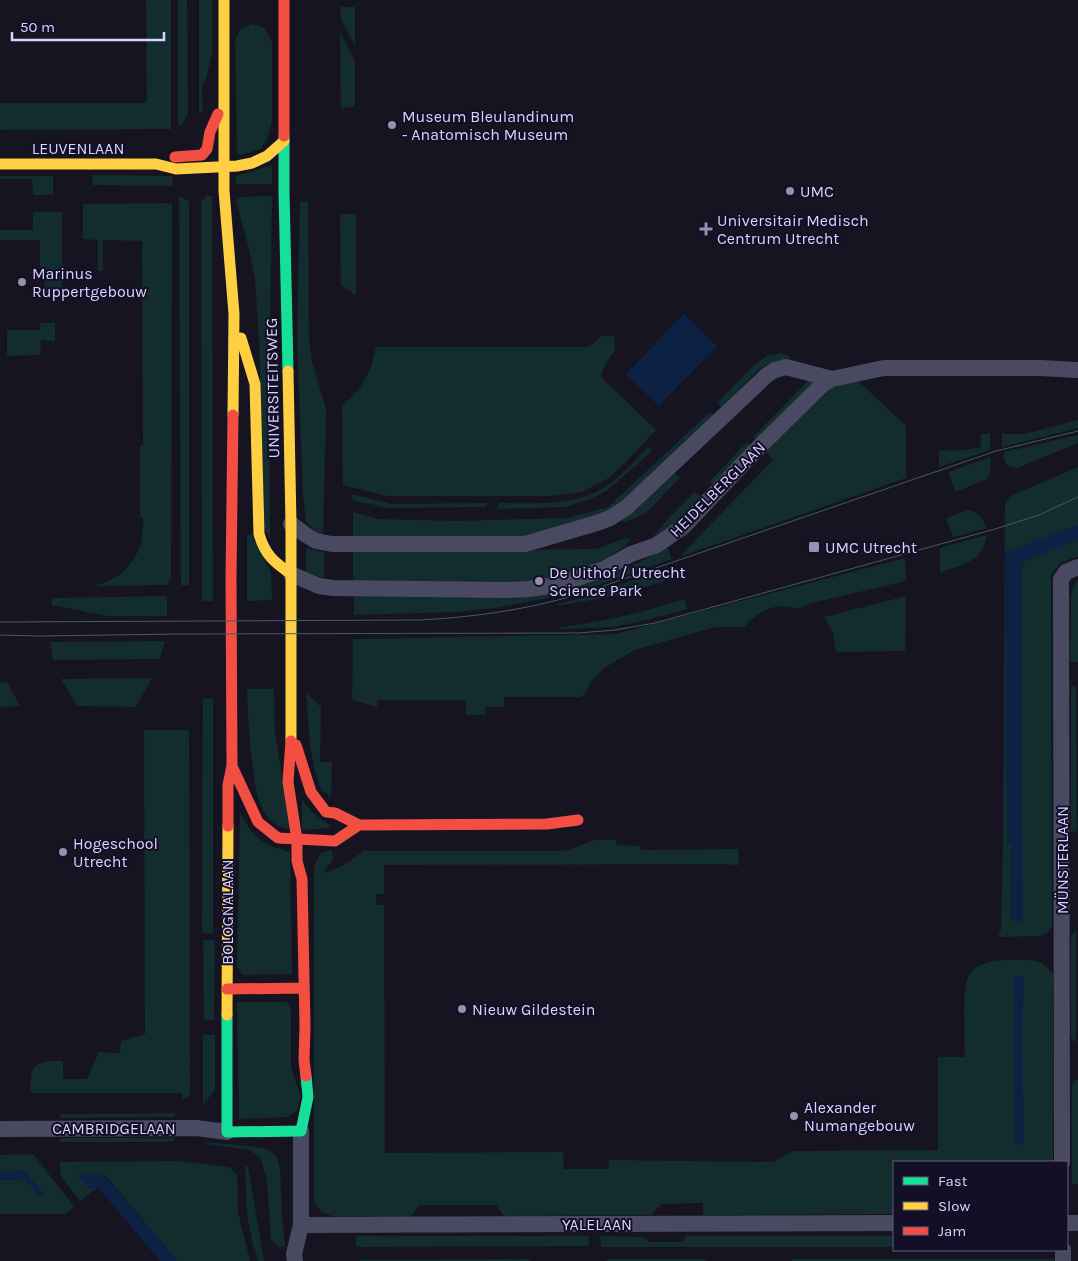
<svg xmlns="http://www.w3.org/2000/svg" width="1078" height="1261" font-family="Karla,sans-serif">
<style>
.green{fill:#132c2d}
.water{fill:#0d2144}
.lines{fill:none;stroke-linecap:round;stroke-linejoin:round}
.street{stroke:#4a4962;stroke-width:16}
.fast{stroke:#16e098;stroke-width:11}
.slow{stroke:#ffcf43;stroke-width:11}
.jam{stroke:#f24e42;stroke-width:11}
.tram{stroke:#43596b;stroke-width:1}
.poi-dot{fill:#9591b1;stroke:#130f26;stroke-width:2}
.labels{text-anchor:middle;stroke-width:4;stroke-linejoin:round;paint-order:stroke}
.poi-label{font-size:16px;fill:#d9d4ff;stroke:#130f26;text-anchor:start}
.street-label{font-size:16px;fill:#d9d4ff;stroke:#130f26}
</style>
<rect width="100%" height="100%" fill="#161421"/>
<path class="green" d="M146,0h25v129l-171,1v-27h147z
M178,0h9l1,113 -5,11 -5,2z
M199,0h13v54l-6,25 -4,8 1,25h-4z
M340,7h15v39l-14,-27z
M252,24l13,4 7,14v79l-4,16 -7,12 -19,6 -5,-1 -2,-114 5,-10z
M340,32l15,29v44l-1,2 -13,1z
M272,165v19h-36v-8z
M92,175l80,1 1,10 -80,-1z
M0,176h53v19h-20l-1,-16h-32z
M179,196l8,4 2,2v383h-8z
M207,196h5l1,405h-11l-1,-399z
M271,196l1,1 -3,205 1,138 -6,-14 -5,-187 -4,-60 -6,-30 -13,-48 1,-4z
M300,201h8l1,139 3,22 14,47 -3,129 -17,-16 -3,-26 -6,-157z
M172,203l-1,374 -1,4 -4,4 -73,1c35,-7 52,-34 50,-68l-3,-1v-71l3,-1 -1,-204 -39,-1v31h-5v-31l-15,-1v-35z
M33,212h29v83l-16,1 -1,-7 -1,-15h-4v-34h-40v-10h33z
M340,214h16v81l-15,-10z
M40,323h15v18l-14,-1 -1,15 -33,1v-26h33z
M602,336h12l1,14 -11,16 -3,11 55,53 -32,34 -17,15 -25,13 -14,2 -17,2h-163l-45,-11 -1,-79 17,-17 11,-19 6,-23h213z
M781,353l9,3 -7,11c-5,-1 -12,-3 -17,-2 -10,4 -35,34 -43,43l-6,-5 37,-38 12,-9z
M815,374v7l-57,58 -6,-1z
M856,379l50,47v52l-224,78v-2l91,-94 -8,-9 54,-55 15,-10z
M710,412l8,6 -104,93 -81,25 -180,2v-26l25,7 79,2 111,-3 40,-11z
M1078,420v8l-76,19v-13h22z
M981,434h9v16l-51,17v-16l27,-1 15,-3z
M1078,435v8l-60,25c-11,0 -15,-5 -14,-16z
M747,442l4,3 -38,40 -4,-3z
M648,447l5,3 -45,40 -20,10 -23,7 -68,2 2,-6c35,0 75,4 106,-16 16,-10 29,-26 43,-40z
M991,457l-1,16 -3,6 -32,13 -7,-20z
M1078,467v89l-18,7 -9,12 1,350 -4,7 -8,4 -42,1 3,-8 2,-82 2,-343 5,-8 5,-2z
M675,473l5,5 -33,34 -23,11 -3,-4 14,-8z
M695,492l6,5 -25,26 -21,17 -3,-2 13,-16z
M352,494l39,10 98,-1 -4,4 -97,1 -36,-8z
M968,510c11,2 14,8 19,18l-34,9 -7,-19z
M247,535h5l19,37 1,28 -25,1z
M987,535c-4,27 -25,30 -47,37v-24z
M631,538l-6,8 -26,17 -30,14 -45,5 -171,1v-32l243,-2 27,-10z
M667,546l5,13 -58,21 -46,14 -73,14 -38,4 -103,3v-19l254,-21c21,-7 40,-16 59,-29z
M306,548l18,4v26l-18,-6z
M905,558l1,23 -98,23 -8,5c-24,-7 -39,0 -56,18h-28l-82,23 -31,19 -12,12 -7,14 -4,2h-76v10h-19v8h-19v-15h-89v7l-25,-7 1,-61 263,-5z
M674,566l4,11 -59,18 -61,11 -1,-2 24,-6z
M1078,580v82h-8l1,-64 2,-11z
M167,596v20h-60l-55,-11v-7z
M906,596l-1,55 -69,1 -3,-19 -9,-16z
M684,599l3,10 -41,11 -33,7 -54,2 -1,-1 47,-8 36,-8z
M165,641l-5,18 -107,1 -3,-18z
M152,678l-16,29 -59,-1 -16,-27z
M7,682l13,24 -20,1v-24z
M1076,686l1,145 -6,1v-141l1,-4z
M247,689h27l1,45 16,95c-9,-1 -18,-4 -24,-12 -11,-16 -12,-36 -15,-55 -3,-24 -4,-48 -5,-73z
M306,693l15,14 -1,55h12l-1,35 -10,-7 -6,-18 -5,-27z
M203,699h10v234h-11z
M144,730h45l1,362c-1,5 -3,7 -8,8v-7h-152c1,-6 0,-15 2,-21 4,-13 21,-11 31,-11v18h24l12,-27 21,1 1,-12 24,-7z
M302,800l11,13 18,13 -3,2 -26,2z
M240,812c13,27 22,32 50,40l2,122 -49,1 -6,-8z
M595,840h21v5l25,1v4l97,-1 1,16 -24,-1 -331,1v29h-8v11h8l1,248 178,-1 1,17h44l1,-9 165,2 18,-11 146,-1v-93h27c0,-16 -3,-69 3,-80 9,-16 29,-17 45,-17 19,0 28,-2 40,14v188h-159v52l-191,1v-12l-42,1 -10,11 -147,1 -8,-11h-76l-10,12 -78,-1 -11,-4 -7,-11v-327l1,-10 6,-11 11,-3 1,11 -7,6 -2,6c12,-2 30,-14 39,-22h193l12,-1z
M1075,932h1v109l-2,1 -3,-6v-100z
M203,940h12l-1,81 -10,-2z
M237,1002h50l4,7v58l10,30 -4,14 -9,6 -49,2z
M203,1035h12v55l-12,15z
M1076,1080h2v104h-6v-100z
M176,1113l-2,4 -113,1 -1,-4z
M61,1138h113v3l-9,1h-105z
M206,1142l43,4 17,3 10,7 4,12 2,49 3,30h-7l-7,-8 -4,-59 -7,-23 -10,-7 -44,-6z
M33,1154l41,52 -8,8h-66v-34l26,-1 13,18 -14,-26 -25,2v-18z
M178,1161l52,6 7,8 1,37 12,49h-73l-72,-86h-27l11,13 9,-1 -18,14 -19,-24 -1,-15z
M245,1164l3,3 16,94h-6l-5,-16 -6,-31z
M356,1236h233v10l-233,1z
M600,1236l42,1 8,5h31l6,-6h207v11h-293z
M530,1259v2h-170v-1z
M608,1259h98v2h-100z
M791,1259h263v2h-262z"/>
<path class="water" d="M684,314l33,32 -58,60 -33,-32z
M1078,525v15l-51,20 -4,5 -2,7 2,349h-12v-77h-4l-2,-292z
M1013,976h10c2,16 -1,33 -1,50 0,37 1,75 2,112l-2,6 -7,1 -1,-141z
M25,1171l19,24 -5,2 -13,-18 -26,1v-7z
M77,1175h27l73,86h-17l-62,-74 -9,1z"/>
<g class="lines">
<path class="street" d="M291,524l15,11 10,6 16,3h193l72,-21 13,-5 16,-10 141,-133 8,-5 11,-3 46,12
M291,574l28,12 14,2 174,2 21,-1 29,-4 47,-16 27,-15 26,-9 27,-19 74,-78 64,-63 10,-6 52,-11h156l38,2
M0,1129l196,-1 31,4
M1062,1162l-1,-583 5,-7 12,-5
M1067,1223h11
M301,1225l593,-2
M1063,1250v11
M295,1261l-1,-7 7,-29v-94"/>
<path class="fast" d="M284,136v55l4,180
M227,1015v117l74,-1 7,-34 -2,-21"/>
<path class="slow" d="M224,0v191l10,123 -1,101
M0,164h156l20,5 61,-3 15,-3 15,-7 17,-15
M241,338l14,46 4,150c6,21 15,28 32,40
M288,371l3,153v217
M227,1015l1,-189"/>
<path class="jam" d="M284,0v136
M175,157l27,-2 5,-6 3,-17 8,-18
M291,741l-3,41 9,58v21l5,18 3,147 -1,34 2,16
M296,745l15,47 15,20 9,1 24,12 188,-1 31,-4
M232,766l26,56 20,16 57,3 24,-16
M228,826v-41l4,-19 -1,-187 2,-164
M227,989l76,-1"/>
<path class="tram" d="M0,622l419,-2c58,-3 114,-11 170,-29l407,-140 82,-20
M0,635l39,1 139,-2 400,-1 37,-3 40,-7 340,-94 44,-14 39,-18"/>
</g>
<g class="poi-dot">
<circle cx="392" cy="125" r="5"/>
<circle cx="790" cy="191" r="5"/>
<path d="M703.5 221.5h5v5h5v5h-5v5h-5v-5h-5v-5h5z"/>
<circle cx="22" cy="282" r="5"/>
<rect x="808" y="541" width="12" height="12" rx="2.5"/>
<circle cx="539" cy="581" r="5"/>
<circle cx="63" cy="852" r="5"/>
<circle cx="462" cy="1009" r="5"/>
<circle cx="794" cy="1116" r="5"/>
</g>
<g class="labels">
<g class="poi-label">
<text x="402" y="122">Museum Bleulandinum<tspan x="402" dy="18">- Anatomisch Museum</tspan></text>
<text x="800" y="197">UMC</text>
<text x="717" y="226">Universitair Medisch<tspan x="717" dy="18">Centrum Utrecht</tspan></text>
<text x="32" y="279">Marinus<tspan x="32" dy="18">Ruppertgebouw</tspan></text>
<text x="825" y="553">UMC Utrecht</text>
<text x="549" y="578">De Uithof / Utrecht<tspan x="549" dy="18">Science Park</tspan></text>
<text x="73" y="849">Hogeschool<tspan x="73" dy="18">Utrecht</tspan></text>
<text x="472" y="1015">Nieuw Gildestein</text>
<text x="804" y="1113">Alexander<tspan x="804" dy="18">Numangebouw</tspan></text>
</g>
<g class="street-label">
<text x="78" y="154">LEUVENLAAN</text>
<text transform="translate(272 388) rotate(-91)" y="6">UNIVERSITEITSWEG</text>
<text transform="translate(717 489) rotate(-45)" y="6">HEIDELBERGLAAN</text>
<text transform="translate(1062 860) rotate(-90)" y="6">MÜNSTERLAAN</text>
<text transform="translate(227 912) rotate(-90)" y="6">BOLOGNALAAN</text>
<text x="114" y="1134">CAMBRIDGELAAN</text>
<text x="597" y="1230">YALELAAN</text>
</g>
</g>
<rect x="893" y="1161" width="175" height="90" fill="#130f26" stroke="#625e7d"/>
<rect x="903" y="1177" width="25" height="8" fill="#16e098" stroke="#625e7d"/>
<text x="938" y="1186" font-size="15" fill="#d9d4ff">Fast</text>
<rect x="903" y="1202" width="25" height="8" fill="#ffcf43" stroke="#625e7d"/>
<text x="938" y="1211" font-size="15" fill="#d9d4ff">Slow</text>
<rect x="903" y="1227" width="25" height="8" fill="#f24e42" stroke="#625e7d"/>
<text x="938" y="1236" font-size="15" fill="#d9d4ff">Jam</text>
<path d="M12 32v8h152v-8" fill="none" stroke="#d9d4ff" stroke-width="2.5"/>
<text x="20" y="32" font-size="15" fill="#d9d4ff" stroke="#130f26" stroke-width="4" paint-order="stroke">50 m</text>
</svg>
